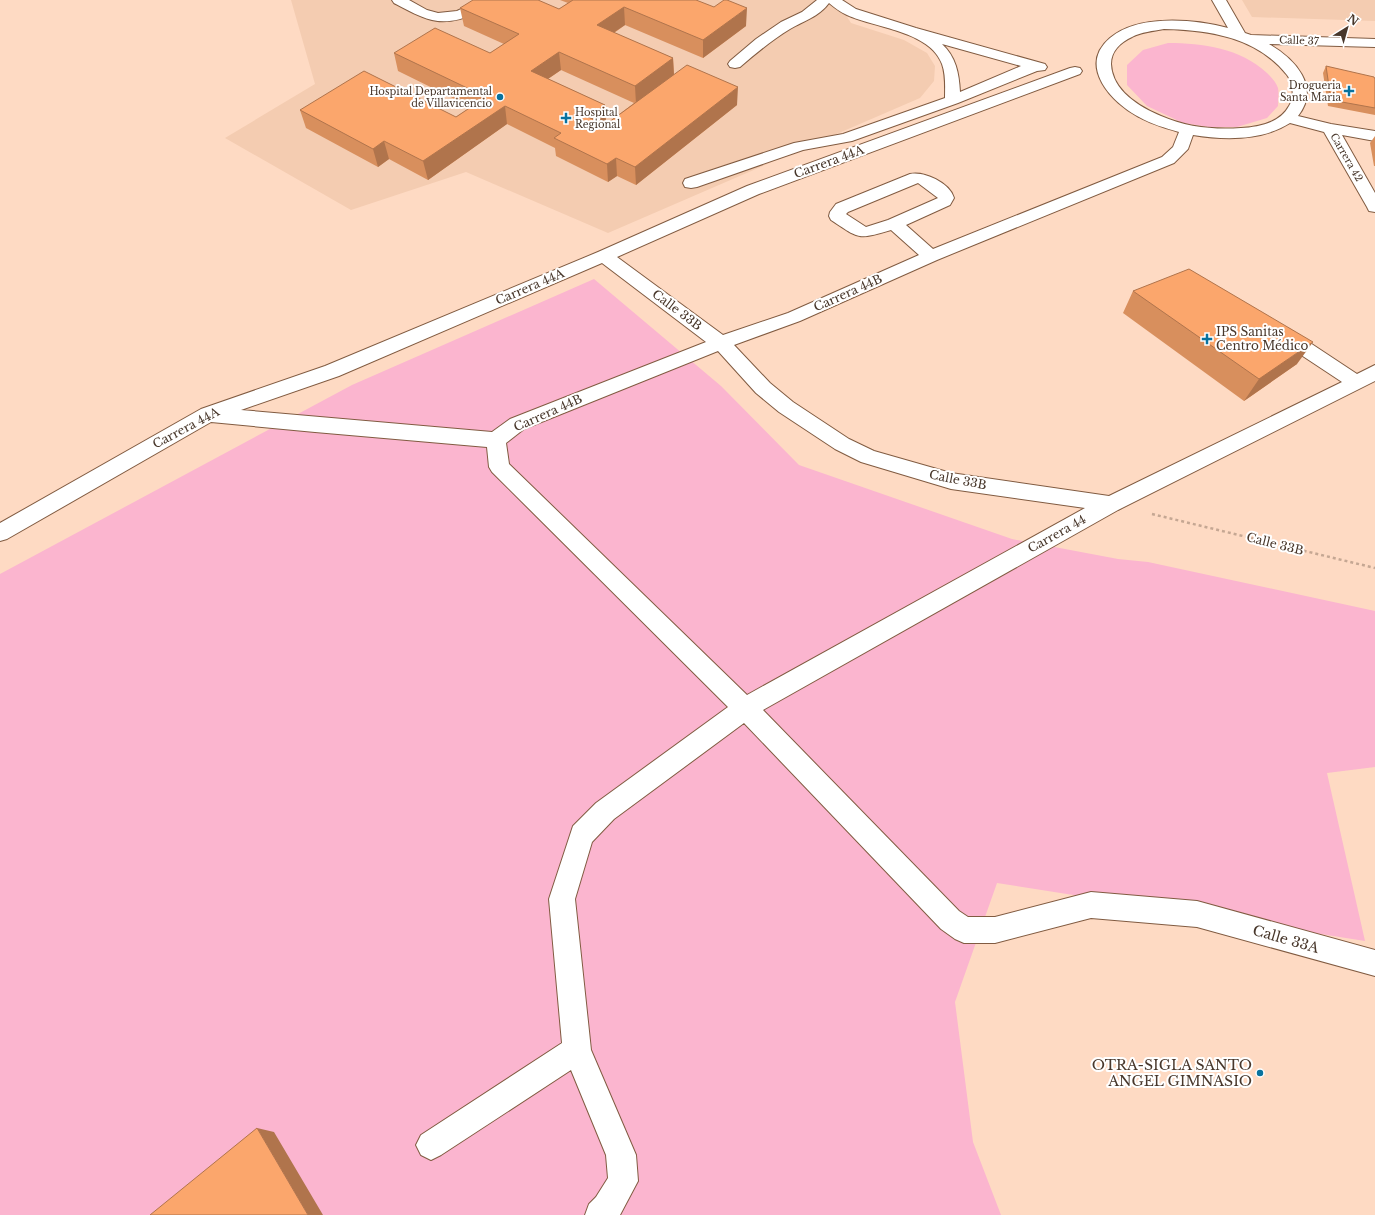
<svg xmlns="http://www.w3.org/2000/svg" width="1375" height="1215" font-family="'Libre Baskerville',serif">
<style>
.built{fill:#f4ccb1}
.green{fill:#fbb5cf}
.lines{fill:none;stroke-linecap:round;stroke-linejoin:round}
.minor-casing{stroke:#815b41;stroke-width:2}
.path{stroke:#c5a793;stroke-width:2.5;stroke-dasharray:3 3;stroke-linecap:butt}
.minor{fill:#fff;fill-rule:evenodd}
.wall{fill:#d88f5d;fill-rule:evenodd}
.shaded-wall{fill:#b0744c}
.building{fill:#fba66c;stroke:#b0744c}
.poi-dot{fill:#08729e;stroke:#fff;stroke-width:1.5}
.labels{text-anchor:middle;stroke-width:4;stroke-linejoin:round;paint-order:stroke}
.far-street-label{font-size:10px;fill:#48372b;stroke:#fff}
.far-poi-label{font-size:10px;fill:#48372b;stroke:#fff;text-anchor:end}
.street-label{font-size:12px;fill:#48372b;stroke:#fff}
.poi-label{font-size:12px;fill:#48372b;stroke:#fff;text-anchor:start}
.near-street-label{font-size:14px;fill:#48372b;stroke:#fff}
.near-poi-label{font-size:14px;fill:#48372b;stroke:#fff;text-anchor:end}
</style>
<rect width="100%" height="100%" fill="#fedac3"/>
<path class="built" d="M291,0h545l15,23 53,17 23,13 8,13 -1,15 -14,17 -312,135 -142,-61 -115,38 -126,-72 90,-54z
M1242,0h133v21l-123,-4z"/>
<path class="green" d="M1168,43c35,0 72,5 99,30 4,4 9,9 11,15 1,5 0,13 0,18l-11,12 -30,9h-28l-26,-4 -36,-17 -20,-21v-20l16,-15z
M594,279l127,107 78,79 213,74 106,20 30,3 227,49v156l-48,6 38,168 -368,-58 -42,119 18,140 28,73h-1001v-641l352,-189z"/>
<g class="lines">
<g class="minor-casing">
<path id="minor" d="M392,0h17l18,10 11,3 19,-2 23,-11h17c-4,6 -12,9 -18,12 -38,17 -51,9 -85,-9z
M817,0h25l14,9 60,19 129,36 2,3 -2,3 -8,1 -79,32 -106,38 -49,9 -106,37 -6,1 -6,-1 -2,-4 2,-4 109,-36 49,-9 102,-36c0,-11 1,-23 -3,-34 -12,-33 -67,-36 -95,-49 -7,-3 -13,-8 -18,-12 -10,14 -26,18 -39,26 -18,11 -34,24 -50,38l-5,1 -5,-1 -2,-3 2,-3 26,-22 25,-17 21,-10zM942,44l79,22 -61,26c-1,-19 -4,-35 -18,-48z
M1212,0h14l19,33 6,2 124,4v8l-106,-3c26,15 52,43 29,72l33,8 44,7v10l-33,-6 33,58v19l-6,-1 -2,-4 -43,-75 -34,-9c-28,18 -66,17 -97,12l-5,14 -14,14 -237,97 -137,61 -66,24 36,38 23,19 56,37 25,12 77,22 158,23 233,-114 -65,-43 -3,-5 3,-5 6,-1 6,1 68,45 18,-9v16l-257,129 -355,200 196,201 9,6h27l96,-25 106,9 178,49v26l-178,-49 -106,-9 -96,25h-31l-9,-4 -14,-10 -197,-206 -130,96 -22,23 -17,57 16,151 45,105 2,26 -18,34h-35l4,-11 7,-7 12,-19 -2,-23 -35,-85 -130,85 -10,5 -10,-5 -5,-10 5,-10 141,-92 -13,-144 24,-73 23,-23 132,-96 -236,-235 -3,-5 -2,-20 -172,-15 -104,-10 -204,117 -7,2v-18l201,-114 124,-43 273,-114 149,-66 323,-118 5,-1 5,1 2,3 -2,3 -321,120 -142,63 106,78 65,-22 131,-58 -28,-25c-34,10 -31,9 -60,-10l-2,-4 1,-4 6,-8 74,-30c14,-3 40,9 44,24l-4,7 -44,20 27,24 229,-92 11,-10 6,-15c-14,-4 -28,-8 -40,-15 -27,-14 -62,-51 -29,-79 28,-24 84,-19 118,-10zM1164,29c45,1 93,8 123,46 6,8 8,22 2,31 -9,17 -30,21 -48,22 -27,2 -55,-1 -80,-12 -21,-9 -49,-25 -50,-52 0,-13 10,-22 21,-27 9,-5 21,-6 32,-8zM918,183l20,15 -50,22 -22,7 -20,-13 2,-2zM602,263l104,79 -196,77 -18,13 -251,-22 98,-34zM718,351l38,42 23,19 56,37 26,13 90,27 134,19 -338,187 -238,-231 -3,-21 18,-14z"/>
</g>
<path class="path" d="M1152,514l223,54"/>
<use href="#minor" class="minor"/>
</g>
<path class="wall" d="M560,0h136l50,26 -43,32 -78,-33 -11,8 59,25 1,17 63,30 -101,80 -19,-9 -9,6 -52,-26 -1,-8 -48,-24 -79,56 -39,-21 -11,8 -72,-39 -6,-18 156,7 15,-10 -73,-36 -4,-18h96l14,-9 -40,-18 -4,-18 99,1 9,-6zM561,70l73,33 -29,22h-1l2,-2 -1,-18 -57,-26z
M1326,66l49,13v36l-47,-9 -5,-33z
M1375,136v30h-1l-4,-23z
M1133,291l164,73 -53,37 -121,-88z"/>
<path class="shaded-wall" d="M624,7l1,18 -27,18 -1,-18z
M747,8l-1,18 -43,32v-18z
M559,52l2,18 -28,19 -2,-18z
M673,58l1,18 -38,28 -1,-18z
M738,87l-1,18 -101,80 -1,-18z
M605,105l1,18 -17,12 -1,-18z
M505,106l2,18 -79,56 -5,-19z
M384,141l5,18 -11,8 -5,-18z
M616,158l1,18 -9,6 -1,-18z
M1313,342l-16,22 -53,37 15,-22z
M257,1128l17,4 49,83h-15z"/>
<path class="building" d="M473,0h65l21,9 14,-9h123l18,7 10,-7h3l20,8 -44,32 -79,-33 -27,18 76,33 -38,28 -76,-34 -28,19 74,34 -17,12 17,8 82,-60 51,22 -103,80 -19,-9 -9,6 -53,-26 7,-5 -56,-27 -82,55 -39,-20 -11,8 -73,-39 64,-39 92,46 30,-20 -92,-44 41,-25 55,25 29,-19 -59,-26z
M1326,66l48,11 1,2v29l-44,-8z
M1189,269l124,73 -54,37 -126,-88z
M257,1128l51,87h-158z"/>
<g class="poi-dot">
<path d="M1347 85h4v4h4v4h-4v4h-4v-4h-4v-4h4z"/>
<circle cx="500" cy="97" r="4"/>
<path d="M564 112h4v4h4v4h-4v4h-4v-4h-4v-4h4z"/>
<path d="M1205 333h4v4h4v4h-4v4h-4v-4h-4v-4h4z"/>
<circle cx="1260" cy="1073" r="4"/>
</g>
<g class="labels">
<g class="far-street-label">
<text transform="translate(1299 40) rotate(2)" y="4">Calle 37</text>
<text transform="translate(1347 157) rotate(60)" y="4">Carrera 42</text>
</g>
<g class="far-poi-label">
<text x="1341" y="89">Drogueria<tspan x="1341" dy="12">Santa Maria</tspan></text>
<text x="492" y="95">Hospital Departamental<tspan x="492" dy="12">de Villavicencio</tspan></text>
<text x="575" y="116" text-anchor="start">Hospital<tspan x="575" dy="12">Regional</tspan></text>
</g>
<g class="street-label">
<text transform="translate(829 162) rotate(-20)" y="4">Carrera 44A</text>
<text transform="translate(530 287) rotate(-23)" y="4">Carrera 44A</text>
<text transform="translate(848 293) rotate(-24)" y="4">Carrera 44B</text>
<text transform="translate(677 310) rotate(37)" y="4">Calle 33B</text>
<text transform="translate(548 413) rotate(-24)" y="4">Carrera 44B</text>
<text transform="translate(186 428) rotate(-28)" y="4">Carrera 44A</text>
<text transform="translate(958 480) rotate(11)" y="4">Calle 33B</text>
<text transform="translate(1057 534) rotate(-29)" y="4">Carrera 44</text>
<text transform="translate(1275 544) rotate(14)" y="4">Calle 33B</text>
</g>
<g class="poi-label">
<text x="1216" y="336">IPS Sanitas<tspan x="1216" dy="14">Centro Médico</tspan></text>
</g>
<g class="near-street-label">
<text transform="translate(1286 939) rotate(16)" y="5">Calle 33A</text>
</g>
<g class="near-poi-label">
<text x="1252" y="1070">OTRA-SIGLA SANTO<tspan x="1252" dy="16">ANGEL GIMNASIO</tspan></text>
</g>
</g>
<g transform="translate(1347 28) rotate(37)" stroke="#ffffff" stroke-width="3" paint-order="stroke">
<path d="M0-3L7 15L0 10L-7 15Z" fill="#48372b"/>
<text y="-6" font-size="11" font-weight="bold" text-anchor="middle" fill="#48372b">N</text>
</g>
</svg>
